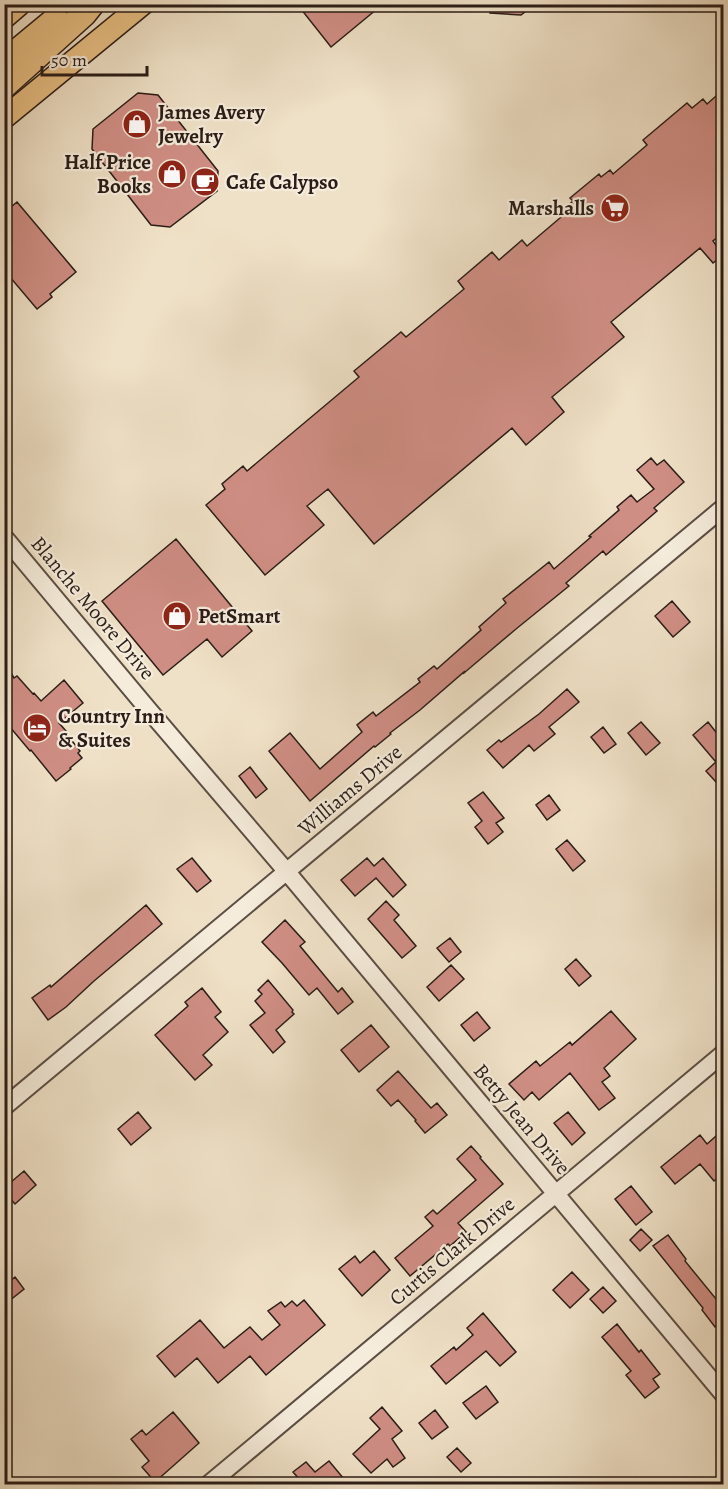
<svg xmlns="http://www.w3.org/2000/svg" width="728" height="1489" font-family="Alegreya,serif">
<style>
.building{fill:#cf8e84;stroke:#2a1d17;stroke-width:1.5}
.lines{fill:none;stroke-linecap:round;stroke-linejoin:round}
.minor-casing{stroke:#5b4e43;stroke-width:20}
.major-casing{stroke:#2a1d17;stroke-width:24}
.highway-casing{stroke:#2a1d17;stroke-width:27}
.minor{stroke:#f5ecdb;stroke-width:16}
.major{stroke:#e8c084;stroke-width:21}
.highway{stroke:#e8c084;stroke-width:24}
.labels{text-anchor:middle;stroke-width:4.5;stroke-linejoin:round;paint-order:stroke}
.poi-label{font-size:21px;font-weight:bold;fill:#2a1d17;stroke:#f5ecdb;text-anchor:start}
.street-label{font-size:21px;fill:#2a1d17;stroke:#f5ecdb}
</style>
<rect width="100%" height="100%" fill="#efe1c7"/>
<filter id="stains"><feTurbulence type="fractalNoise" baseFrequency=".00333" numOctaves="4"/><feColorMatrix values="0 0 0 0 .2 0 0 0 0 .09 0 0 0 0 .02 0 0 0 .5 -.17"/></filter>
<radialGradient id="worn" r=".72"><stop offset=".6" stop-color="#630" stop-opacity="0"/><stop offset="1" stop-color="#630" stop-opacity=".3"/></radialGradient>
<path class="building" d="M297,4h86l-52,43z
M490,4h45l-14,11 -31,-2z
M723,90v143l-10,8 10,14 -10,8 -13,-15 -89,74 13,15 -72,60 12,15 -38,33 -14,-17 -138,116 -46,-55 -21,17 17,19 -59,50 -59,-70 19,-16 -3,-5 21,-18 4,5 112,-94 -5,-6 47,-39 5,5 58,-48 -6,-8 34,-29 7,8 23,-20 5,6 40,-34 -3,-3 9,-8 -3,-3 29,-24 2,3 9,-7 3,4 34,-29 -4,-5 44,-37 5,5 11,-9 4,5z
M138,93l20,2 60,76 -1,20 -47,36 -19,-2 -59,-76 1,-20z
M17,202l59,70 -26,22 2,3 -15,12 -33,-39v-50l6,-4 -4,-5z
M651,458l6,7 7,-5 20,22 -30,26 3,3 -51,44 -3,-4 -37,32 3,3 -53,43 -52,44v-1l-44,38 -30,23 1,1 -16,13 -1,-1 -64,55 -41,-50 21,-18 30,36 42,-37 -5,-7 16,-13 3,4 44,-34 -2,-3 16,-13 3,3 44,-39 -2,-3 27,-24 -3,-4 46,-37 5,7 37,-32 -2,-1 30,-26 -2,-3 14,-12 6,7 17,-13 -17,-19z
M176,539l76,92 -30,26 -15,-18 -44,36 -61,-74z
M672,601l18,21 -17,15 -18,-21z
M11,673l3,5 3,-2 16,18 1,-1 7,8 23,-21 19,23 -24,20 7,8 -1,1 15,19 -2,2 4,5 -12,10 1,1 -15,12 -25,-31 -1,1 -26,-31v-41z
M567,689l12,13 -30,25 6,7 -21,17 -5,-6 -26,23 -16,-18 12,-10 2,2 38,-28z
M641,722l19,21 -14,12 -18,-22z
M708,722l15,19v13l-8,7 -22,-26z
M603,727l13,17 -12,9 -13,-16z
M717,761l6,7v8l-7,6 -10,-11z
M250,767l17,22 -11,9 -17,-22z
M483,792l21,26 -8,5 7,9 -15,12 -13,-17 7,-6 -14,-18z
M549,795l11,15 -13,10 -11,-15z
M567,840l18,21 -12,10 -17,-22z
M192,858l19,23 -14,11 -20,-23z
M367,858l7,8 9,-8 23,27 -13,12 -17,-19 -21,18 -14,-16z
M386,901l13,14 -5,5 22,26 -14,12 -34,-39z
M146,905l16,19 -68,57 -28,26 -18,13 -16,-22 18,-13 1,2z
M285,920l20,22 -5,4 38,46 4,-4 11,14 -15,12 -21,-26 -8,7 -27,-32 -20,-21z
M450,938l11,14 -12,10 -12,-14z
M576,959l15,17 -12,10 -14,-17z
M451,965l13,14 -25,22 -12,-14z
M268,980l25,30 -1,2 2,2 -18,16 9,12 -12,11 -23,-28 15,-12 -10,-12 7,-7 -4,-4z
M202,988l19,24 -6,5 13,15 -25,23 9,10 -17,15 -40,-45 33,-29 -3,-4z
M611,1011l25,28 -32,29 6,8 -8,6 13,16 -16,12 -29,-37 -31,27 -7,-8 -8,8 -15,-16 27,-23 4,5 30,-24 2,3z
M477,1012l13,16 -16,13 -13,-16z
M371,1025l18,22 -30,25 -18,-22z
M398,1071l33,37 6,-5 10,12 -22,18 -10,-12 1,-1 -18,-20 -7,6 -14,-16z
M138,1112l13,16 -20,17 -13,-16z
M568,1112l17,21 -13,12 -18,-22z
M723,1130v43l-9,8 -14,-17 -25,20 -14,-17 39,-32 7,9z
M471,1146l10,11 -1,1 23,26 -45,39 8,9 -16,14 -2,-2 -38,32 -15,-18 38,-32 -8,-9 8,-7 4,4 39,-34 -19,-21z
M24,1171l12,14 -21,19 -11,-12v-4z
M631,1186l21,26 -16,13 -21,-26z
M641,1229l11,11 -12,11 -10,-11z
M668,1235l18,24 -1,2 31,38 1,-1 6,8v14l-8,7 -13,-17 1,-2 -50,-62z
M374,1251l16,19 -28,26 -23,-27 16,-13 5,7z
M572,1272l17,18 -19,18 -17,-18z
M15,1277l9,12 -20,16v-19z
M603,1287l13,14 -13,12 -13,-14z
M304,1300l21,25 -59,50 -16,-19 -32,27 -21,-25 -22,19 -18,-21 43,-36 24,28 26,-21 12,13 18,-15 -12,-14 13,-9 4,5 7,-6 5,5z
M483,1313l33,39 -16,14 -14,-15 -40,33 -15,-18 23,-19 2,3 17,-15 -6,-7z
M617,1324l22,28 2,-2 19,24 -7,5 6,8 -14,11 -19,-23 5,-4 -29,-34z
M486,1386l12,16 -22,17 -13,-16z
M382,1407l20,24 -10,8 13,19 -12,9 -6,-8 -16,14 -18,-19 27,-25 -10,-11z
M435,1410l13,17 -16,12 -13,-16z
M173,1412l26,31 -44,39 -13,-15 7,-6 -18,-22 11,-9 4,5z
M457,1448l14,15 -10,9 -14,-15z
M329,1461l20,24h-50l3,-3 -9,-10 13,-10 9,10z"/>
<g class="lines">
<g class="minor-casing">
<path id="minor" d="M4,537l143,171 140,164 437,523
M4,1107l720,-600
M209,1484l515,-431"/>
</g>
<g class="major-casing">
<path id="major" d="M4,118l139,-114"/>
</g>
<g class="highway-casing">
<path id="highway" d="M4,16l14,-12
M4,62l52,-43
M4,86l80,-72 8,-10"/>
</g>
<use href="#minor" class="minor"/>
<use href="#major" class="major"/>
<use href="#highway" class="highway"/>
</g>
<defs>
<g id="shop-disc" transform="scale(1.5)"><circle r="9.5" fill="#8f2418" stroke="#f5ecdb"/><path d="M-5-2.5h2.3a2.7 3.5 0 0 1 5.4 0H5L5.5 6h-11ZM-1.5-2.5h3a1.5 2.3 0 0 0-3 0Z" fill="#fff"/></g>
<g id="cafe-disc" transform="scale(1.5)"><circle r="9.5" fill="#8f2418" stroke="#f5ecdb"/><path d="M-5.5-4.5H6V0H3Q3 3.5 0 3.5H-2.5Q-5.5 3.5-5.5 0ZM3-3.2v2h1.7v-2ZM-6 4.5H4V6H-6Z" fill="#fff"/></g>
<g id="supermarket-disc" transform="scale(1.5)"><circle r="9.5" fill="#8f2418" stroke="#f5ecdb"/><path d="M-6-5.5h2.5l.6 2H6L4.5 2H-2.5L-4.4-4H-6ZM-1.5 3.2a1.3 1.3 0 1 0 .1 0ZM3 3.2a1.3 1.3 0 1 0 .1 0Z" fill="#fff"/></g>
<g id="hotel-disc" transform="scale(1.5)"><circle r="9.5" fill="#8f2418" stroke="#f5ecdb"/><path d="M-6-4.5h1.5V1H6V5H4.5V3h-9V5H-6ZM-4 0a1.8 1.8 0 1 1 3.6 0ZM.5 0V-2.5h3Q6-2.5 6 0Z" fill="#fff"/></g>
</defs>
<g fill-rule="evenodd">
<use href="#shop-disc" x="137" y="124"/>
<use href="#shop-disc" x="172" y="174"/>
<use href="#cafe-disc" x="205" y="182"/>
<use href="#supermarket-disc" x="615" y="208"/>
<use href="#shop-disc" x="177" y="616"/>
<use href="#hotel-disc" x="37" y="728"/>
</g>
<g class="labels">
<g class="poi-label">
<text x="158" y="119">James Avery<tspan x="158" dy="24">Jewelry</tspan></text>
<text x="151" y="169" text-anchor="end">Half Price<tspan x="151" dy="24">Books</tspan></text>
<text x="226" y="189">Cafe Calypso</text>
<text x="594" y="215" text-anchor="end">Marshalls</text>
<text x="198" y="623">PetSmart</text>
<text x="58" y="723">Country Inn<tspan x="58" dy="24">&amp; Suites</tspan></text>
</g>
<g class="street-label">
<text transform="translate(93 608) rotate(50)" y="7">Blanche Moore Drive</text>
<text transform="translate(350 790) rotate(-40)" y="7">Williams Drive</text>
<text transform="translate(522 1119) rotate(50)" y="7">Betty Jean Drive</text>
<text transform="translate(452 1251) rotate(-40)" y="7">Curtis Clark Drive</text>
</g>
</g>
<rect width="728" height="1489" fill="none" stroke="#efe1c7" stroke-width="24"/>
<rect x="6" y="6" width="716" height="1477" fill="none" stroke="#2a1d17" stroke-width="3"/>
<rect x="12" y="12" width="704" height="1465" fill="none" stroke="#2a1d17" stroke-width="1.5"/>
<path d="M42 66v9h105v-9" fill="none" stroke="#2a1d17" stroke-width="3"/>
<text x="51" y="66" font-size="18" fill="#2a1d17" stroke="#f5ecdb" stroke-width="4.5" paint-order="stroke">50 m</text>
<rect width="100%" height="100%" filter="url(#stains)"/>
<rect width="100%" height="100%" fill="url(#worn)"/>
</svg>
